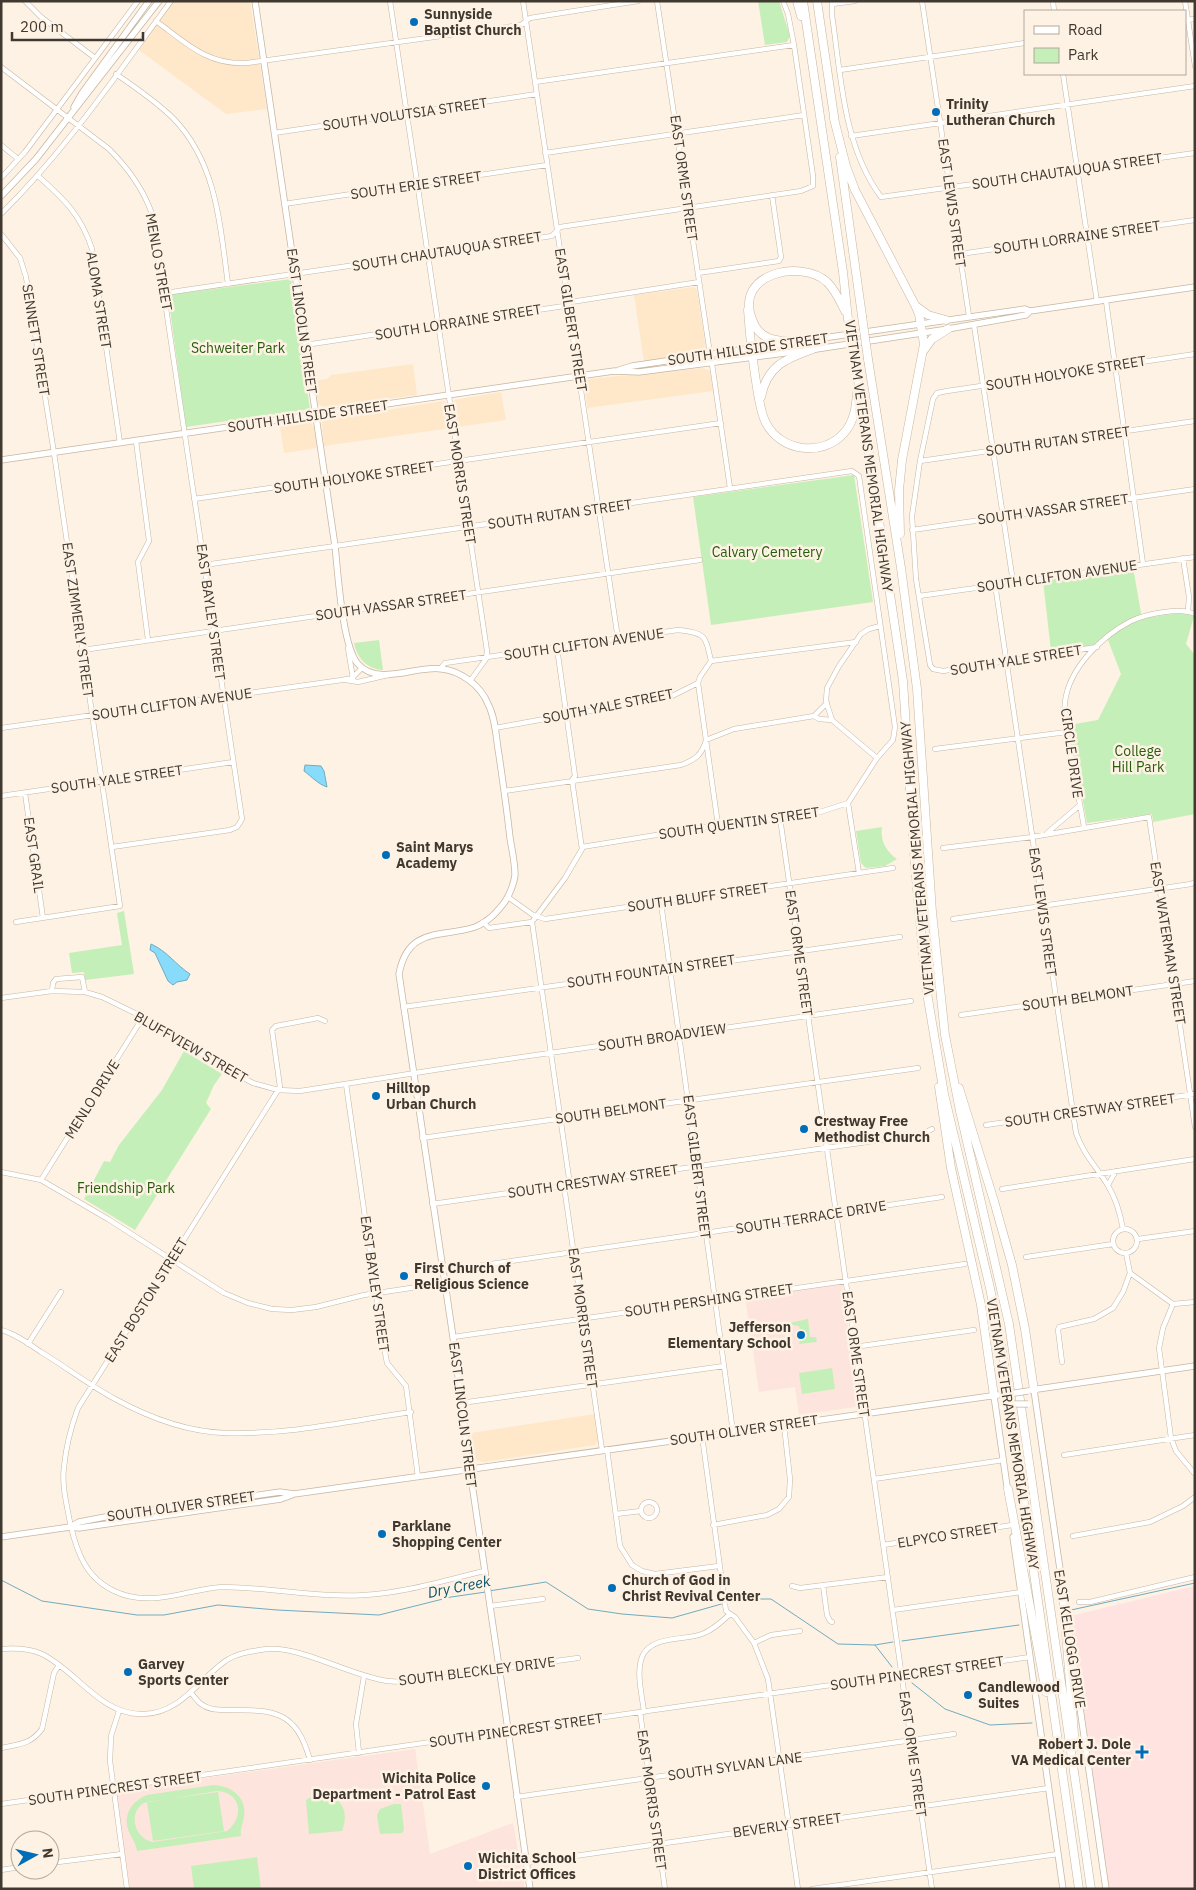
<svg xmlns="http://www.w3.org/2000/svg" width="1196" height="1890" font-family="'IBM Plex Sans',sans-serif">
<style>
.built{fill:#ffe7ca}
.education{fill:#fde4dc}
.medical{fill:#fee3e1}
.green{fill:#c5efb8;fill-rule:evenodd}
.water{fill:#87dcfc;stroke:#72abbf}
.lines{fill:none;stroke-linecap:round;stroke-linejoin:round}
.stream{stroke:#72abbf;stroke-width:1}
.street-casing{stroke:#c8b6a0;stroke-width:5.5}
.secondary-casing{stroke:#c8b6a0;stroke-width:7}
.highway-casing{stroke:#c8b6a0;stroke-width:9}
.street{stroke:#fff;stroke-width:4.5}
.secondary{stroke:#fff;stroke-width:5.5}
.highway{stroke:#fff;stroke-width:8}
.secondary-bridge-casing{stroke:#c8b6a0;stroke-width:7;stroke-linecap:butt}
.highway-bridge-casing{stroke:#c8b6a0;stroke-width:9;stroke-linecap:butt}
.secondary-bridge{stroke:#fff;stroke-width:5.5}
.highway-bridge{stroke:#fff;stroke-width:8}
.poi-dot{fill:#006db8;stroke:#fdf2e4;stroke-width:2}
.labels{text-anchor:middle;stroke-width:5;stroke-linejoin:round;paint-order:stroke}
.poi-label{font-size:14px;font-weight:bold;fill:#413930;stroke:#fdf2e4;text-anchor:start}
.street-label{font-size:14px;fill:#413930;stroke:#fdf2e4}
.park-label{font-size:14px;fill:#265d0b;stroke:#fdf2e4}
.water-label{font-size:15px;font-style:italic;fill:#0c556a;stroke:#fdf2e4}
</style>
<rect width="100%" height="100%" fill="#fdf2e4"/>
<path class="built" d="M173,1h77l17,108 -41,5 -87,-64z
M694,287l3,3 9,60 -2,3 -60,9 -10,-67z
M413,364l4,31 -93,12 -6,-3 -3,-23 12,-2 4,-4z
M703,368l7,3 3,20 -126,17 -3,-26 3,-3z
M501,392l5,28 -49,7 -3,-27z
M444,401l4,3 3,24 -127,18 -2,-22 1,-4z
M310,422l4,5 3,21 -33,5 -4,-27z
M594,1414l4,27 -3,4 -112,17 -6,-2 -2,-3 -4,-24z"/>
<path class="education" d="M842,1284l17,121 -3,2 -57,8 -4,-28 -36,5 -14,-95z
M415,1749l15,105 83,-31 12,66h-395l-13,-93 2,-6z"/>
<path class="medical" d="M1195,1586v303h-86l-38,-273z"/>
<path class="green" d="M758,1h21l11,35 -3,6 -22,3z
M291,279l19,130 -124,18 -18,-132z
M854,475l19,127 -162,23 -18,-128z
M1133,567l8,46 3,5 35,-5 15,3 -8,28 9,11v159l-42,8 -1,-8 -65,9 -18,-98 29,-5 23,-46 -13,-34 -14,5 -43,6 -8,-70z
M379,640l4,30c-16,-1 -26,-12 -29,-27z
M882,827c-2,14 4,24 15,32l-12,7 -19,2 -5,-5 -5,-32z
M124,911l10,63 -49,6 -1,-8 -12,1 -3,-20 53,-8 -5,-32z
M184,1051l38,23 -8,11 -8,18 5,6 -76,121 -51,-31 20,-38 6,1 9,-17 43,-55z
M808,1319l2,18h6l1,5 -18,2 2,-8 -2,-10 -7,-1 -2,-2z
M832,1368l3,21 -33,5 -3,-21z
M214,1785c17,1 33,12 30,31 -1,8 -4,12 -3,20l-104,15c-1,-9 -6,-13 -9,-22 -5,-15 5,-29 19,-34zM217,1791c24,1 28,26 10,40l-74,11c-18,-3 -26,-29 -9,-39z
M218,1792l6,39 -71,10 -6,-39z
M318,1795c23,-1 32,16 24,36l-33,3 -3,-34 3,-2z
M394,1804h7l3,26 -2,3 -22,1 -3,-19 3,-6z
M257,1857l4,32h-67l-3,-23z"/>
<path class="water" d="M305,765l16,1 3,5 3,16c-9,-3 -15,-10 -23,-16z
M151,944c16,7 25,21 39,30l-3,6 -10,2 -4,3 -5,-4 -13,-28 -5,-3z"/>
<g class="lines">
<path class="stream" d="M1,1580l41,21 95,14h27l54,-10 59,5 102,5 72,-18 35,-5
M489,1591l57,-9 42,27 34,5 50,4 67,-19h32l67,45 37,1 18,-3
M1071,1610l124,-27
M902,1641l117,-16
M875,1645l17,22
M912,1683l33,26 45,16 42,-2"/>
<g class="street-casing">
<path id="street" d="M25,1l16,16 54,41
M390,1l97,650 -1,8 -16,22
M523,1l95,638
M657,1l53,353
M832,1v14c9,61 11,131 49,182l314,-44
M922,1l47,315
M1053,1l1,10
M1185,1l10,65
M832,4l23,-3
M1185,20l10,-1
M156,21c30,22 51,44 91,42l274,-38 9,-7 108,-17
M1,67l108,82c19,19 34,39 43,65l90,605 -5,8 -7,3 -118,17
M840,70l185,-27
M116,74c20,14 41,28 58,45 43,45 46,106 54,165
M1063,74l34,228
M535,82l259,-37
M274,133l263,-39
M851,136l344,-50
M1,145l17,14
M545,153l259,-38
M38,176c26,23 43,39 54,73l28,194
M1,178l24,-26 113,-151
M284,204l263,-39
M1,214c65,-64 116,-140 170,-213
M1,234l19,24 6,19 28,176 66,453 -104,16
M960,254l235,-34
M698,273l81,-12 2,-4 -9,-62
M165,293l387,-57 8,-9 241,-36 12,-5v-10l-19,-131 -6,-31 -5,-13
M1106,301l37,263
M974,325l39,257
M305,345l259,-39 7,-4 128,-20
M712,364l18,124
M136,441l13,100 -11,21 10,78
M920,461l275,-40
M194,499l527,-76
M912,530l283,-41
M1183,558l6,39 -1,14
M204,565l648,-94 7,5 36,251 -2,13 -16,18 -29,45 -31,10 -99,12 -136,22
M995,584l81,549c8,22 19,32 31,51 9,14 13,28 16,45
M919,596l276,-39
M1097,647l-154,24 -10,-2 -3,-4 -14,-86 -4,-63 8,-55 13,-62 4,-6 10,-2 248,-37
M348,648l5,31
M83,650l617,-90
M441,668l4,-5 233,-33c28,3 27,5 33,31
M346,680l12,2 30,-7
M698,683l20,142
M827,703l-13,13 5,3 13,1
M1,728l341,-48 10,-2 10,-10
M495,728l177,-32 26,-13 2,-6 11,-16 145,-19
M935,749l132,-17
M877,758l-45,-38 -6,-19 1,-13 12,-22 22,-32 8,-5 11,-3
M504,791l177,-26c14,-5 21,-10 25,-25l28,-11 80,-13
M25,793l18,125
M1,796l232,-34
M848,803l11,70
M780,818l152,1071
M1084,827c-4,-24 -9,-48 -13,-72 -3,-17 -8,-36 -6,-53 4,-34 37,-66 66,-81 15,-7 49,-14 64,-7
M1047,833l33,-28
M943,848l89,-11 117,-20 46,310
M508,897l25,18 12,4 348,-51
M661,903l72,529
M953,919l238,-35 4,-2
M483,922l6,6 43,-6
M532,922l33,-44 17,-29 -10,-69 3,-4 -18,-128
M532,922l38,263
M52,991l1,-8 3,-4 26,-2 3,15
M1,998l51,-7 33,1 17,5 41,20 70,44 40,22 25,7 22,1 160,-25 451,-65
M403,1007l497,-70
M961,1015l234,-34
M325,1021l-7,-3 -42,8 -4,4 8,57 -202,321c-7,19 -12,38 -14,59 -2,15 1,30 4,45 7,39 18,73 60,84 33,8 62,-7 94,-9 47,0 95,11 142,8 41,-2 81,-15 121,-24
M346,1084l36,252 5,27 19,23 12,91
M986,1125l209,-31
M422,1138l496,-70
M1,1172l40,8 67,39 116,74 24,10 24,6 20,1 24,-3 48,-12 80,-12
M41,1180l102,-163
M1108,1185l8,-14
M564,1186l38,264
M1002,1189l193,-30
M432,1204l491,-70 9,-5
M1113 1241a12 12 0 1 1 24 0a12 12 0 1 1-24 0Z
M1138,1239l57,-8
M1026,1257l87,-13
M442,1271l263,-38 237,-36
M1130,1273l43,31 22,-2
M1173,1304l-10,24 -4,20 12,90 5,13 19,23
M1,1330c15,4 28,14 40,22 25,15 48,33 74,47 33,18 73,33 111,34 62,2 124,-12 185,-21
M453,1337l512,-73
M28,1344l33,-52
M854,1347l120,-17
M1062,1362l-4,-32 1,-3 35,-8 19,-11 10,-16 7,-19 -4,-20
M461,1403l263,-37
M702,1436l24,175 9,6 19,26 14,36 30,210
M607,1449l13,97 12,19 10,6 13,3 64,-8
M1064,1455l131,-20
M874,1479l130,-19
M641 1510a8 8 0 1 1 16 0a8 8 0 1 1-16 0Z
M616,1514l25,-3
M713,1525l54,-10 12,-6 10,-12 1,-18 -6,-54
M1073,1536l77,-14 33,-16 12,-9
M883,1545l129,-20
M823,1585l4,30 3,6 2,1
M792,1586l8,2 88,-11
M1079,1602h11l105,-25
M490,1606l53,-7
M893,1610l128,-18
M754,1643l17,-8 29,-4
M1,1649c14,-1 28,-1 41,5 35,17 59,62 102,60 36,-1 54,-33 80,-52 12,-9 29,-11 43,-13 34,-3 84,27 120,32 25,3 51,-3 76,-6 38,-6 77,-12 115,-17
M191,1693c3,3 6,8 10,11 8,6 18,6 27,6 46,0 68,0 82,50
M119,1711l-8,25 -1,25 17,128
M640,1712l25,177
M644,1712c-2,-17 -8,-39 -2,-55 9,-22 42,-16 60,-23 11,-4 19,-12 28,-20
M1,1748c18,-4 29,-3 41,-19l12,-56 5,-8
M359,1753l-3,-29 8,-48
M516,1797l438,-63
M1,1804l540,-78 489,-69
M50,1863l72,-9
M526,1863l523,-75
M1,1870l19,-3
M812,1889l246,-35"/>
</g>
<g class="secondary-casing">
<path id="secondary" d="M255,1l80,545c3,26 7,100 23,118 21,23 58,1 84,5 19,2 39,17 46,35 8,15 8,35 11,51 4,28 8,55 11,83 2,12 5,25 5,37 -1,9 -6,21 -11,28 -8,10 -16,19 -29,24 -33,11 -67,-1 -76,47l54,363 17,133 33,224 27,195
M74,107l8,-14 67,-92
M1,196l35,-37 123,-158
M809,340l216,-31 5,2
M810,350l138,-21 78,-14 4,-4 165,-24
M619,370l13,-4 155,-23
M1,460l578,-84 35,-5 25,1 162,-21
M1031,1390l164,-24
M1034,1390l30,207
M994,1396l14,97
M70,1527l9,-5 26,-5 175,-25 14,2 704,-99
M1,1537l69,-10 9,1 202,-29 11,-4
M1013,1537l50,352
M1069,1631l37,258"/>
</g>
<g class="highway-casing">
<path id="highway" d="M797,1l4,15
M803,1l40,271 5,47
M817,1l18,122
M834,119l12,47 9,24 60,115 4,9 5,30 -22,116 -3,30 1,44
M840,157l22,159
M917,307l11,8 18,5
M748,310c2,28 5,55 10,84 2,9 3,20 8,29 15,29 57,34 78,10 10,-11 12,-26 13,-40
M811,340c-14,1 -29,3 -42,-2 -9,-3 -14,-10 -17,-19 -18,-46 50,-60 75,-37 9,9 13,19 18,29
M924,350l8,-11 16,-10
M868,359l33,209 16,121 15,223 13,123 15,76 49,213 82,565
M855,360l48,321 12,185 11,121 18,107 46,194 13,68 76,533
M761,397c6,-31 24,-38 52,-48
M939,1087l12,81 30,137 13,91
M959,1088l35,113 18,64 13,64 9,61
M1008,1489l38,203
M1063,1594l12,153"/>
</g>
<use href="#street" class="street"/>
<use href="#secondary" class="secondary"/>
<use href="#highway" class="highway"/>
<g class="secondary-bridge-casing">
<path id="secondary-bridge" d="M1002,1395l26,-4
M1003,1407l8,-3h17"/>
</g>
<g class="highway-bridge-casing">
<path id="highway-bridge" d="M862,316l6,43
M848,319l7,41"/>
</g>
<use href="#secondary-bridge" class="secondary-bridge"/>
<use href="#highway-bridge" class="highway-bridge"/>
</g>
<g class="poi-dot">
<circle cx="414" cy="22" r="5"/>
<circle cx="936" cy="112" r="5"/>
<circle cx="386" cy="855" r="5"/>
<circle cx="376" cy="1096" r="5"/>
<circle cx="804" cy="1129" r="5"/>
<circle cx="404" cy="1276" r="5"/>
<circle cx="801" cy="1335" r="5"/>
<circle cx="382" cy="1534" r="5"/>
<circle cx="612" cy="1588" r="5"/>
<circle cx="128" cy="1672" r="5"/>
<circle cx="968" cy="1695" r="5"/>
<path d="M1139.5 1744.5h5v5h5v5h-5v5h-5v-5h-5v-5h5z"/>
<circle cx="486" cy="1786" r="5"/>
<circle cx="468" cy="1866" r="5"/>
</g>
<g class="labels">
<g class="poi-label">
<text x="424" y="19">Sunnyside<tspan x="424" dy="16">Baptist Church</tspan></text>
<text x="946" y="109">Trinity<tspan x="946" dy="16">Lutheran Church</tspan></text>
<text x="396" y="852">Saint Marys<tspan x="396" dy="16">Academy</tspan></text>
<text x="386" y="1093">Hilltop<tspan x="386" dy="16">Urban Church</tspan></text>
<text x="814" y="1126">Crestway Free<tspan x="814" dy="16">Methodist Church</tspan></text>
<text x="414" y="1273">First Church of<tspan x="414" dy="16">Religious Science</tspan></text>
<text x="791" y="1332" text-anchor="end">Jefferson<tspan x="791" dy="16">Elementary School</tspan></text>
<text x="392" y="1531">Parklane<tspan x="392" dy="16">Shopping Center</tspan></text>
<text x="622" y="1585">Church of God in<tspan x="622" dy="16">Christ Revival Center</tspan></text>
<text x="138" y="1669">Garvey<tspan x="138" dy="16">Sports Center</tspan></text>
<text x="978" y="1692">Candlewood<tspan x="978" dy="16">Suites</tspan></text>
<text x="1131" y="1749" text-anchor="end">Robert J. Dole<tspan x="1131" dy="16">VA Medical Center</tspan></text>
<text x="476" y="1783" text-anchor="end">Wichita Police<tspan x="476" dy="16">Department - Patrol East</tspan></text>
<text x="478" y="1863">Wichita School<tspan x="478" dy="16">District Offices</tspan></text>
</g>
<g class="street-label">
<text transform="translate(405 114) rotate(-8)" y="5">SOUTH VOLUTSIA STREET</text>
<text transform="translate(1067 171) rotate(-8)" y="5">SOUTH CHAUTAUQUA STREET</text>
<text transform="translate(684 178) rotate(82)" y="5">EAST ORME STREET</text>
<text transform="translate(416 185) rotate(-8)" y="5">SOUTH ERIE STREET</text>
<text transform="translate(952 203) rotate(82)" y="5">EAST LEWIS STREET</text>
<text transform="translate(1077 237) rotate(-8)" y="5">SOUTH LORRAINE STREET</text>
<text transform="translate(447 251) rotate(-9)" y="5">SOUTH CHAUTAUQUA STREET</text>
<text transform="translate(159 262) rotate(80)" y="5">MENLO STREET</text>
<text transform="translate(99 300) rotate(81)" y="5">ALOMA STREET</text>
<text transform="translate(571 320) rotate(81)" y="5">EAST GILBERT STREET</text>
<text transform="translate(302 321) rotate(82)" y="5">EAST LINCOLN STREET</text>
<text transform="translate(458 322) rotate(-9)" y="5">SOUTH LORRAINE STREET</text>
<text transform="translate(36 340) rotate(81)" y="5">SENNETT STREET</text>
<text transform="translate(748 349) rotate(-8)" y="5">SOUTH HILLSIDE STREET</text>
<text transform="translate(1066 373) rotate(-9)" y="5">SOUTH HOLYOKE STREET</text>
<text transform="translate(308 416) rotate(-8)" y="5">SOUTH HILLSIDE STREET</text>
<text transform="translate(1058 441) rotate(-8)" y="5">SOUTH RUTAN STREET</text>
<text transform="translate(869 456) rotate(82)" y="5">VIETNAM VETERANS MEMORIAL HIGHWAY</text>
<text transform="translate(460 474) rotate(81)" y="5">EAST MORRIS STREET</text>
<text transform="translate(354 477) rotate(-8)" y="5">SOUTH HOLYOKE STREET</text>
<text transform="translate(1053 509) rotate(-8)" y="5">SOUTH VASSAR STREET</text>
<text transform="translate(560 514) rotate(-8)" y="5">SOUTH RUTAN STREET</text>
<text transform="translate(1057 576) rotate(-8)" y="5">SOUTH CLIFTON AVENUE</text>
<text transform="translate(391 605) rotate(-8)" y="5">SOUTH VASSAR STREET</text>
<text transform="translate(211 612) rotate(82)" y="5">EAST BAYLEY STREET</text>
<text transform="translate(78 620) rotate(82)" y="5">EAST ZIMMERLY STREET</text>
<text transform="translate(584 644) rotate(-8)" y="5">SOUTH CLIFTON AVENUE</text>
<text transform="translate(1016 660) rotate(-9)" y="5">SOUTH YALE STREET</text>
<text transform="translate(172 704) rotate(-8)" y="5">SOUTH CLIFTON AVENUE</text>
<text transform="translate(608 706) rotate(-11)" y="5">SOUTH YALE STREET</text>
<text transform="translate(1072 753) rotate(82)" y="5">CIRCLE DRIVE</text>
<text transform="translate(117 779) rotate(-8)" y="5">SOUTH YALE STREET</text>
<text transform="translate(739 823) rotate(-8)" y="5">SOUTH QUENTIN STREET</text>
<text transform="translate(34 855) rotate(82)" y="5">EAST GRAIL</text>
<text transform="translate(917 858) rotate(-95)" y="5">VIETNAM VETERANS MEMORIAL HIGHWAY</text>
<text transform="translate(698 897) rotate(-8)" y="5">SOUTH BLUFF STREET</text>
<text transform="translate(1043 912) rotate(82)" y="5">EAST LEWIS STREET</text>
<text transform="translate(1168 943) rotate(81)" y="5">EAST WATERMAN STREET</text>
<text transform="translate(799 953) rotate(82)" y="5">EAST ORME STREET</text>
<text transform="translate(651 971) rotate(-8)" y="5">SOUTH FOUNTAIN STREET</text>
<text transform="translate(1078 998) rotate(-8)" y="5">SOUTH BELMONT</text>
<text transform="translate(662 1037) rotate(-8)" y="5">SOUTH BROADVIEW</text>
<text transform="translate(191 1047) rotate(30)" y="5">BLUFFVIEW STREET</text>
<text transform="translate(92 1099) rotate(-58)" y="5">MENLO DRIVE</text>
<text transform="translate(1090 1110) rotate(-8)" y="5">SOUTH CRESTWAY STREET</text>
<text transform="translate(611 1111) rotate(-8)" y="5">SOUTH BELMONT</text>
<text transform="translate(697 1167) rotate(83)" y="5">EAST GILBERT STREET</text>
<text transform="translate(593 1181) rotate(-8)" y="5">SOUTH CRESTWAY STREET</text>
<text transform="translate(811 1217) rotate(-9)" y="5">SOUTH TERRACE DRIVE</text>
<text transform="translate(375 1284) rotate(82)" y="5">EAST BAYLEY STREET</text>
<text transform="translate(146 1300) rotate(-58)" y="5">EAST BOSTON STREET</text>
<text transform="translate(709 1300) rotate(-8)" y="5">SOUTH PERSHING STREET</text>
<text transform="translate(583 1318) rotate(82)" y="5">EAST MORRIS STREET</text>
<text transform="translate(856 1354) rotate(82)" y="5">EAST ORME STREET</text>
<text transform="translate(463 1415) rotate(83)" y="5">EAST LINCOLN STREET</text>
<text transform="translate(744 1430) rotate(-8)" y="5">SOUTH OLIVER STREET</text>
<text transform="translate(1013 1434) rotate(81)" y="5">VIETNAM VETERANS MEMORIAL HIGHWAY</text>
<text transform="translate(181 1506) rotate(-8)" y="5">SOUTH OLIVER STREET</text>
<text transform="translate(948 1535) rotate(-9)" y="5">ELPYCO STREET</text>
<text transform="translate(1070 1639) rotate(81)" y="5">EAST KELLOGG DRIVE</text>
<text transform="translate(477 1671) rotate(-7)" y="5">SOUTH BLECKLEY DRIVE</text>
<text transform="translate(917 1673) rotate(-8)" y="5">SOUTH PINECREST STREET</text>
<text transform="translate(516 1730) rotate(-8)" y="5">SOUTH PINECREST STREET</text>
<text transform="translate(913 1754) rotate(82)" y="5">EAST ORME STREET</text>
<text transform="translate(735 1766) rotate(-8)" y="5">SOUTH SYLVAN LANE</text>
<text transform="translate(115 1788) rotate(-8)" y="5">SOUTH PINECREST STREET</text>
<text transform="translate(652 1800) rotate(82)" y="5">EAST MORRIS STREET</text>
<text transform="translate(787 1825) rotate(-8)" y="5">BEVERLY STREET</text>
</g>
<g class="park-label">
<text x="238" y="353">Schweiter Park</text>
<text x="767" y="557">Calvary Cemetery</text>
<text x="1138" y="756">College<tspan x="1138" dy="16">Hill Park</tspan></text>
<text x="126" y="1193">Friendship Park</text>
</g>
<g class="water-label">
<text transform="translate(459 1587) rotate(-11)" y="5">Dry Creek</text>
</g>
</g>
<rect width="1196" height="1890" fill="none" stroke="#413930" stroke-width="5"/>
<rect x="1024" y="10" width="162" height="65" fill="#fdf2e4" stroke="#b2a89c"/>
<rect x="1034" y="26" width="25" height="8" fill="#ffffff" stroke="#b2a89c"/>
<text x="1068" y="35" font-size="15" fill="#413930">Road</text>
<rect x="1034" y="48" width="25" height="15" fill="#c5efb8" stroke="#b2a89c"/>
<text x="1068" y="60" font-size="15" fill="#413930">Park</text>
<g transform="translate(35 1855) rotate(82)"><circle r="24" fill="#fdf2e4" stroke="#b2a89c"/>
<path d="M0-4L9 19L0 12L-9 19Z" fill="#006db8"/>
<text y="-8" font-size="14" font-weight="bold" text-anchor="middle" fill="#413930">N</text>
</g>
<path d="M12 32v8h131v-8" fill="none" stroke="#413930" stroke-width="2.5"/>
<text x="20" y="32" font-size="15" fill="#413930" stroke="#fdf2e4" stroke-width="4" paint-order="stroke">200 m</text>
</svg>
